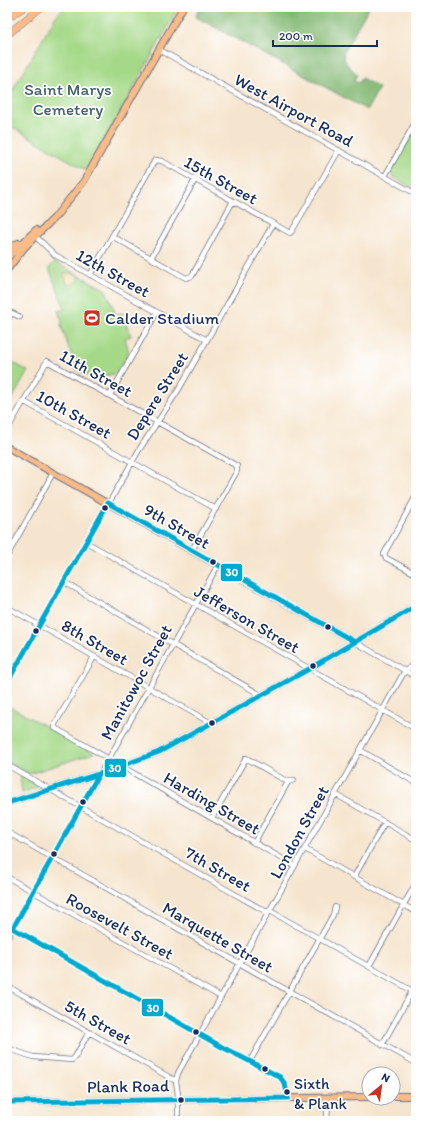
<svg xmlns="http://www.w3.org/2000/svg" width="423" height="1128" font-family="Itim,sans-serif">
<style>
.green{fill:#a5d988;stroke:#608473}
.forest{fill:#84b974;stroke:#507469}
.sand{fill:#eeda9e;stroke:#84847e}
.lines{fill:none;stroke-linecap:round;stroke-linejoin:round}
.minor-casing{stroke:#686f85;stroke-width:6}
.major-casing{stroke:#686f85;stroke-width:8}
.highway-casing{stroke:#686f85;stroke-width:8}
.minor{stroke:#fff;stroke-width:4.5}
.major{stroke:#f9bc89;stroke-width:6}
.highway{stroke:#f9bc89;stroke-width:7}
.bus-1-casing{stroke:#fff;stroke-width:8}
.bus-1{stroke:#00a9ce;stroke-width:5}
.bus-dot{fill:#1b2f5e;stroke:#fff;stroke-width:1.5}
.labels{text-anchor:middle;stroke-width:3.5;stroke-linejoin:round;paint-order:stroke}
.bus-label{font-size:16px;fill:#1b2f5e;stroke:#fff;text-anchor:start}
.park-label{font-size:17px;fill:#44626b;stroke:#fff}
.street-label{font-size:17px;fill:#1b2f5e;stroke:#fff}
.poi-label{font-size:17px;fill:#1b2f5e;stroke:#fff;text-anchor:start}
.line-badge{stroke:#fff;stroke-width:1.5}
.badge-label{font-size:11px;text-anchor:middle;font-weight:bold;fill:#fff}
</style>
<rect width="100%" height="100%" fill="#fff"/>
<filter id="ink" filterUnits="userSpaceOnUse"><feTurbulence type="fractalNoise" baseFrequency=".025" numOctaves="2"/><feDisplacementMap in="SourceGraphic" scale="8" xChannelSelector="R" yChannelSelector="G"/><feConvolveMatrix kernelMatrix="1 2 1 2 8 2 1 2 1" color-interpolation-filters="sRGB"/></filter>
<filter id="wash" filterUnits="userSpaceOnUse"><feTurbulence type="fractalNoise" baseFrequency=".012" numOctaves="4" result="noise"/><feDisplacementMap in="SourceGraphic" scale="16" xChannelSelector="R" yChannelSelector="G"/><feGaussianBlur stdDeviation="0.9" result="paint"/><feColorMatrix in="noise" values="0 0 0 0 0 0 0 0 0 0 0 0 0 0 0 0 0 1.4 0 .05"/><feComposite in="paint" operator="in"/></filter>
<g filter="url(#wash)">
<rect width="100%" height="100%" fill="#f6e5ce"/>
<path class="green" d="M64,7h115l-92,164 -80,-47v-24l49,-84z
M416,126v64l-24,-14 -2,-4z
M55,262l51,28 10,25 6,-2 9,23 -6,2 4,14 -12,21 -23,6 -20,-11 1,-3 -14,-39 1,-5 -4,-10 7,-2 -16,-41z
M7,359l21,12 -21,37z
M7,705l87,48 -65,21 -22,-12z
M20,776l17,9 1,2 -16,6z"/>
<path class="forest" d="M199,7h170l-25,44c-2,10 5,16 13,23l-3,7 5,2 3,-5 17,10 -12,22 -171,-93z"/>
<path class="sand" d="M64,273l10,1 6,4 -8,7 -5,-1z"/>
</g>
<g filter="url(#ink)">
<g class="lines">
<g class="minor-casing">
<path id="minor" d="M160,50l256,144
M385,176l31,-55
M33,234l22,21 152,85
M112,236l74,42 6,-2 41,-75
M151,258l44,-78
M90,275l65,-115 7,1 128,72 2,-2 47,-81
M7,320l5,-7 8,4
M110,395l47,-83
M23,401l193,108
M7,430l40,-69 190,105v5l-45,79
M416,496l-32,58 2,4 30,16
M86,542l330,187
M7,556l46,-83
M64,582l197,113
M7,607l204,116
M355,642l61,35
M94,657l-39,67v4l240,138
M7,683l132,-233 40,-61 94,-165
M360,750l56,33
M7,765l224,127 34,19 7,1 144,81
M335,794l81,46
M212,818l34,-60 42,24
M7,832l409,231
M254,843l34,-61 6,-2
M305,849l111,63
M7,877l214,120
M354,877l31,-55
M7,925l215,122 58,30 5,7 3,14
M7,939l211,-374
M369,966l47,-83
M7,986l169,95
M382,1045l34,-61
M7,1048l26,9 39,3 3,-3 14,-25
M250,1061l83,-146 2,-8
M178,1121v-26l-2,-14 2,-8 225,-399 7,-7 6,-2
M327,1121l1,-23"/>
</g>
<g class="major-casing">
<path id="major" d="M7,250l11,-7
M7,258l29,-28
M7,270l17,-22 31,-31 29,-36 99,-174
M7,447l348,195
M7,803l92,-29 60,-22 150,-83 107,-63
M393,1096h23
M7,1102l362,-5"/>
</g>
<g class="highway-casing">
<path id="highway" d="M7,18l17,-11
M7,35l34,-28"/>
</g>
<use href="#minor" class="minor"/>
<use href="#major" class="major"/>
<use href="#highway" class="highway"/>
<g class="bus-1-casing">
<path id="bus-1" d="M108,503l247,139
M7,683l101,-180
M7,803l92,-29 60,-22 150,-83 107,-63
M7,925l215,122 58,30 5,7 3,14
M13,928l86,-154
M7,1102l281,-4"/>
</g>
<use href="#bus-1" class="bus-1"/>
</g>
</g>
<defs>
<g id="stadium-square" transform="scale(0.9)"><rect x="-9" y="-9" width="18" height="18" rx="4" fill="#c8321e" stroke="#fff"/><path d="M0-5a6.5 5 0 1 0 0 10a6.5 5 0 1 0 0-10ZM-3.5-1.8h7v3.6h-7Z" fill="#fff"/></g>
</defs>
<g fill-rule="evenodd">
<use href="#stadium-square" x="92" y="318"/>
</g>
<g class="bus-dot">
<circle cx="105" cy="508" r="3.5"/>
<circle cx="213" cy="562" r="3.5"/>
<circle cx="328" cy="627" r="3.5"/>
<circle cx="36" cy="631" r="3.5"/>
<circle cx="313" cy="666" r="3.5"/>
<circle cx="212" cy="723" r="3.5"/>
<circle cx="83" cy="802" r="3.5"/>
<circle cx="54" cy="854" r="3.5"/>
<circle cx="196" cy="1032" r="3.5"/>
<circle cx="265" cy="1069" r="3.5"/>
<circle cx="287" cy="1092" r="3.5"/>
<circle cx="181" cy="1100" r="3.5"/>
</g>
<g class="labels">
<g class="bus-label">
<text x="294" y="1089">Sixth<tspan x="294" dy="20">&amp; Plank</tspan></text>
</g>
<g class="park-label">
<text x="68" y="95">Saint Marys<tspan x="68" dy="20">Cemetery</tspan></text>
</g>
<g class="street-label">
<text transform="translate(294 110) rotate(29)" y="6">West Airport Road</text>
<text transform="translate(221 180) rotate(29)" y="6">15th Street</text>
<text transform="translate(113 273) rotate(29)" y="6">12th Street</text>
<text transform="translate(96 373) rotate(29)" y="6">11th Street</text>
<text transform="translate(157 396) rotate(-58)" y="6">Depere Street</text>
<text transform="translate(74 414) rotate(29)" y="6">10th Street</text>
<text transform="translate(177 526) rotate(30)" y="6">9th Street</text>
<text transform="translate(247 619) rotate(30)" y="6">Jefferson Street</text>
<text transform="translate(95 642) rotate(30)" y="6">8th Street</text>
<text transform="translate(136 682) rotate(-61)" y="6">Manitowoc Street</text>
<text transform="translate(212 803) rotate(30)" y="6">Harding Street</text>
<text transform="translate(299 832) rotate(-61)" y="6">London Street</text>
<text transform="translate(218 869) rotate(30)" y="6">7th Street</text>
<text transform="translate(120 926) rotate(29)" y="6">Roosevelt Street</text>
<text transform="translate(218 937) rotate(30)" y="6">Marquette Street</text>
<text transform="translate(98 1022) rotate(29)" y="6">5th Street</text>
<text transform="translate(128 1086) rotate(-1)" y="6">Plank Road</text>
</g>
<g class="poi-label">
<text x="105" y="324">Calder Stadium</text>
</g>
</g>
<g class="line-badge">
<rect x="220" y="563" width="23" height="19" rx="4" fill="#00a9ce"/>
<rect x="104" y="758" width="23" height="20" rx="4" fill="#00a9ce"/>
<rect x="141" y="998" width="23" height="19" rx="4" fill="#00a9ce"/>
</g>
<g class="badge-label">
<text x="232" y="576">30</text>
<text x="115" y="772">30</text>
<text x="153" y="1012">30</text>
</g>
<rect width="423" height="1128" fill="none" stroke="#fff" stroke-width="24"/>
<g transform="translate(381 1086) rotate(29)"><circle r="19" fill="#ffffff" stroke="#a4acbf"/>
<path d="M0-3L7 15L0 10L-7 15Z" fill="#c8321e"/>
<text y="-6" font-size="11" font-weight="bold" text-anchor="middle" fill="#1b2f5e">N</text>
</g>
<path d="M273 40v6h104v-6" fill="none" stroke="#1b2f5e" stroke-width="2"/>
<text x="279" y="40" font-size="12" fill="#1b2f5e" stroke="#ffffff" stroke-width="3" paint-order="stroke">200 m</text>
</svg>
